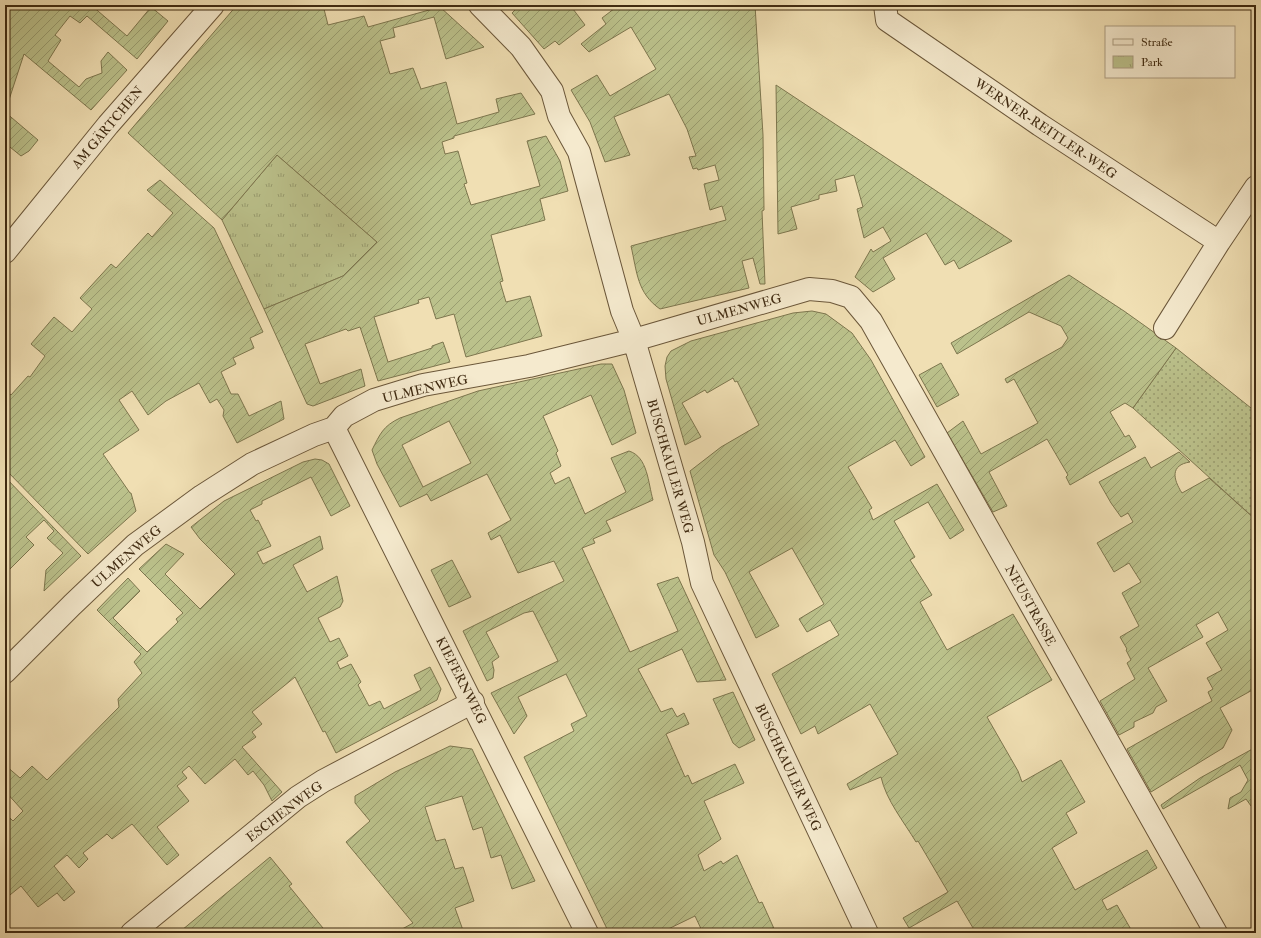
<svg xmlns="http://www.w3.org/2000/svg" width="1261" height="938" font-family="'IM FELL Double Pica',serif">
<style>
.grass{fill:url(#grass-dots);stroke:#7d764e}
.park{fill:url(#park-tufts);stroke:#7d764e}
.garden{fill:url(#garden-furrows);stroke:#7d764e;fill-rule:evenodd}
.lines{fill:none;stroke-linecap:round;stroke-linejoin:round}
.minor-casing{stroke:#6b573a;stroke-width:24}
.minor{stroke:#f5eace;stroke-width:22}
.labels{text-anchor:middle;stroke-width:4;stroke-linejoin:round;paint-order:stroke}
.street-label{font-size:13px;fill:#3f2a11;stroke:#f5eace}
</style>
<defs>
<pattern id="grass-dots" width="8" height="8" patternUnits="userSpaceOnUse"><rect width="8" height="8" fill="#bbc18b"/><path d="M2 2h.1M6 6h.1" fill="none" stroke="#999d70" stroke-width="1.8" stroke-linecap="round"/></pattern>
<pattern id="park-tufts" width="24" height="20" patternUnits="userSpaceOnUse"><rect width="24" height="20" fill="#bbc18b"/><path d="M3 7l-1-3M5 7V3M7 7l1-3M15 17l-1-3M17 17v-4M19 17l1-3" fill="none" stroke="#999d70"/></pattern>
<pattern id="garden-furrows" width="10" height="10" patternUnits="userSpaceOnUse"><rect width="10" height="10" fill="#bbc18b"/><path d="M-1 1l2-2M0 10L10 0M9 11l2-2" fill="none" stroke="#999d70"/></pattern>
</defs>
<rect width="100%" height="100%" fill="#f0dfb3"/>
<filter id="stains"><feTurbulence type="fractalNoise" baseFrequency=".005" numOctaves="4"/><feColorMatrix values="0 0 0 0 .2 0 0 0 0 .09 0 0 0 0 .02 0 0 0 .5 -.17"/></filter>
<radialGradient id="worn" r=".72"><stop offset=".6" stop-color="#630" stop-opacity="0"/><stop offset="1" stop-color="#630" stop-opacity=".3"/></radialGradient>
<path class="grass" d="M1176,348l80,64v108l-123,-112z"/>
<path class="park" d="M277,155l100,87 -34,34 -79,33 -42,-89z"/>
<path class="garden" d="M5,5h86l36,31 24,-29 17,14 -31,38 -50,-43 -7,7 -10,-7 -15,19 6,5 -13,21 31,26 7,-8 16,-6 -1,-12 7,-9 19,18 -36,40 -67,-56 -19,58 33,28 -9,11 -8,5 -16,-13z
M237,5h86l5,20 36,-9 4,11 72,-20 44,40 -38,12 -12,-42 -41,11 2,9 -15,4 10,33 23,-6 8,21 25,-7 11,42 42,-12 -3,-13 25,-6 14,21 -81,22v2l-12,4 3,12 13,-3 9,32 -3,1 7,21 69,-19 -13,-45 19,-5 14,25 8,30 -28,8 5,21 -54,15 12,46 -3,1 6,20 24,-6 12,40 -76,21 -12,-43 -18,5 -7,-22 -11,3 1,3 -45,14 14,45 44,-14v-2l11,-4 7,20 -72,19 -18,-54 -12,4 -2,-2 -41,15 15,40 41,-15 4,17 -52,20 -6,-2 -43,-95 79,-33 34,-34 -100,-87 -55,65 -94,-87z
M520,5h50l15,20 -26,20 -4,-4 -11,8 -32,-36z
M619,5h136l8,130 1,75 -2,1 3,73h-5l-7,-26 -11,3 7,27 -89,21c-23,-16 -23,-37 -29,-63l95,-26 -4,-14 -12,4 -6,-26 15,-4 -4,-15 -17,5 -1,-2 -4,1 -4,-12 7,-1 -9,-27 -18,-35 -55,23 16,38 -25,7 -15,-40 -19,-32 26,-15 13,21 46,-27 -25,-42 -42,25 -8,-8 25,-20 -4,-6z
M776,85l236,156 -53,28 -5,-9 -9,5 -19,-32 -43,25 12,21 -22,13 -18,-15 16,-28 2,3 18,-11 -8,-14 -19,11 -7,-29 6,-2 -9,-32 -19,5 2,11 -18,4v4l-28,8 6,22 -19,5z
M160,180l54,48 49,104 -13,6 4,10 -21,10 3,6 -15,8 10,22h7l11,22 32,-15 3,18 -47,24 -14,-27 1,-6 -7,-11 -7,4 -11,-20 -33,18 -18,14 -16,-24 -13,9 20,30 -36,24 27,39h1l5,18 -48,43 -83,-85v-79l6,5 17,-19 2,1 15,-21 -14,-12 23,-27 18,15 20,-23 -12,-11 31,-34 5,4 32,-35 4,4 21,-24 -26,-23z
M1069,275l55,36 52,37 -43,60 -8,-5 -15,9 15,25 4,-2 7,12 -66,38 -4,-8 2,-2 -21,-36 -58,33 18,34 -14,6 -46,-79 16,-12 18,33 57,-31 -24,-44 -7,4 -2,-4 57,-32 6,-9 -7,-12 -32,-14 -72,42 -6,-11z
M812,311l14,3 26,19 19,27 54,97 -14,9 -16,-26 -47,27 24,41 -3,2 4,10 64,-36 27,46 -14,9 -22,-37 -34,19 21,36 -5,3 22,35 -12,7 27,48 66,-36 39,66 -65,37 31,54 4,11 39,-22 24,42 -19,11 11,20 -25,15 23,42 72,-40 10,18 -55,32 5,10 10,-5 16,28h-157l-19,-32 -48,27 -6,-10 45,-26 -30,-51 -2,1c-12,-20 -30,-42 -35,-65l-31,13 -3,-6 51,-30 -28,-50 -52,30 -3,-8 -14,8 -29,-60 67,-39 -9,-15 -23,12 -8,-13 25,-15 -32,-56 -43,24 30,54 -23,12 -31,-66 -11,-17 -24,-84 31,-24 38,-22 -22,-44 -2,1 -2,-4 -26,15 -2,-3 -23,13 19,34 -16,8 -19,-66 -1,-13 2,-9 4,-6 20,-10 102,-28z
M941,363l18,32 -22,12 -18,-32z
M601,364h11l12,26 12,43 -24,12 -21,-50 -48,21 15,35 -2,2 5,13 -11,7 5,11 14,-7 16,37 41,-22 -15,-34 18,-7c19,6 19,32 24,49l-47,21 5,10 -18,8 2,4 -13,5 48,104 48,-21 -21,-47 21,-7 48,103 -29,2 -15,-33 -44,20 23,43 11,-4 5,9 7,-4 5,11 -23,10 19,43 3,-2 4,9 43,-20 9,19 -40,18 17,38 -23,16 6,16 17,-10 2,3 14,-9 22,48 3,-1 14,31h-73l-8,-17 -35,17h-51l-85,-176 50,-26 -3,-7 16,-8 -21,-42 -48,23 9,19 -13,18 -23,-41 67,-32 -25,-50 -9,2 -38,19 13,25 -7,5 2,8 -1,8 -6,3 -24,-50 101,-50 -10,-20 -36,12 -18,-38 -9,5 -3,-7 23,-13 -24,-46 -56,27 -4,-7 -27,13 -23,-43 -5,-14c8,-16 11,-24 28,-32l78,-27zM449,421l22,42 -48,24 -21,-42z
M1179,452l11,10c-20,3 -17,17 -8,31l27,-15 47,42v168l-36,20 12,22 -9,18 -72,44 -24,-43 85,-48 -4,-9 5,-3 -6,-11 15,-8 -16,-27 22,-13 -10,-18 -22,13 7,12 -55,31 19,33 -11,6 -3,6 -19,9v5l-15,8 -19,-34 35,-22 -8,-16 4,-3 -5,-10 1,-1 -7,-12 19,-11 -17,-33 19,-11 -12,-19 -15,9 -17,-29 36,-21 -5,-9 -7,4 -10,-14 -12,-21 46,-25 6,11z
M315,459l7,1 7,4 21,42 -19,10 -20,-39 -49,24v3l-12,6 6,11 2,-1 13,26 -14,6 6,12 57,-28 3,13 -30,16 14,27 30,-16 6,25 -3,6 -22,11 12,24 9,-4 9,18 -11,6 3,7 11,-5 10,18 -3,3 11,21 11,-5 4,8 37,-19 -7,-15 16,-8 11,22 -4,11 -101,53 -11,-22 -2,1 -28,-55 -43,35 10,12 -10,8 4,5 -14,10 40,45 -10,9 -8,-16 -11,-14 -5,4 -13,-16 -30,25 -16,-18 -7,6 5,6 -10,8 12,15 -32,26 22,28 -12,10 -35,-41 -20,15 -5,-5 -24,19 5,6 -9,9 -12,-13 -13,11 21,26 -11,9 -7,-8 -19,14 -17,-21 -16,13v-86l8,8 10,-10 -18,-20v-26l15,13 12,-12 15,14 72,-73 -1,-8 24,-26 -8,-11 7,-8 -44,-44 31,-32 12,13 -27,27 34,34 31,-30 -2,-3 7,-6 -44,-44 27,-25 18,10 -19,20 35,35 35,-35 -35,-35 -9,-12 33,-26 79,-39z
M5,477l76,79 -37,35 2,-21 17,-17 -16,-15 7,-7 -10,-11 -18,17 8,8 -27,27 -2,-2z
M452,560l19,37 -22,10 -18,-37z
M733,692l22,48 -16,8 -6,-5 -20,-44z
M450,746l22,3 63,132 -23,8 -11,-34 -10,3 -9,-31 -9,3 -11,-34 -37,11 11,34 9,-2 10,30 8,-2 11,34 -19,7 9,25h-69l18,-10 -67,-81 24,-21 -15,-18v-7l40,-24z
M1256,747v61l-5,-2 -5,-7 -18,10 2,-11 11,-6 7,-12 -8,-15 -77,44 -2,-4 39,-27z
M270,857l22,27 -3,2 38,47h-100l-4,-5 -7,5h-31l-3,-3z"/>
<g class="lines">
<g class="minor-casing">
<path id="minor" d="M480,5l41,42 31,44 7,25 20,36 43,159 12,29 59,202 9,41 165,350
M885,5l2,15 153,105 179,117
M5,252l103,-127 105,-120
M1165,328l54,-86 37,-55
M334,428l253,505
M5,672l67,-67 63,-60 67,-49 50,-32 62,-29 20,-7 10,-12 30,-16 49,-15 106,-19 105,-26 175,-51 23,2 19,6 20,24 345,612
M132,933l166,-136 25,-16 150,-79"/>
</g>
<use href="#minor" class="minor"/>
</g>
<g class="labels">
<g class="street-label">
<text transform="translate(107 127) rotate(-50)" y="5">AM GÄRTCHEN</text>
<text transform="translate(1046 128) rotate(34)" y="5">WERNER-REITLER-WEG</text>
<text transform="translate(739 309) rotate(-16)" y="5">ULMENWEG</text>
<text transform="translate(425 388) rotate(-13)" y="5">ULMENWEG</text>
<text transform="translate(671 466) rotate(74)" y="5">BUSCHKAULER WEG</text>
<text transform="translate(126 556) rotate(-41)" y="5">ULMENWEG</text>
<text transform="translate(1031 605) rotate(61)" y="5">NEUSTRASSE</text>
<text transform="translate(462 680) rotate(63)" y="5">KIEFERNWEG</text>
<text transform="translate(789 767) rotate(65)" y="5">BUSCHKAULER WEG</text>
<text transform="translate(284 811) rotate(-37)" y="5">ESCHENWEG</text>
</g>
</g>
<rect width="1261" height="938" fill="none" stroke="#f0dfb3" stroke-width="20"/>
<rect x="6" y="6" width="1249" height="926" fill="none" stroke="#3f2a11" stroke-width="2"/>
<rect x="10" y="10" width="1241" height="918" fill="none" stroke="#3f2a11"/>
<rect x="1105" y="26" width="130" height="52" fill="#f5eace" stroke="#ac9d82"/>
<rect x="1113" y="39" width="20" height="6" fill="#f5eace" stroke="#ac9d82"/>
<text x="1141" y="46" font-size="12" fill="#3f2a11">Straße</text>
<rect x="1113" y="56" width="20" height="12" fill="url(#park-tufts)" stroke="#ac9d82"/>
<text x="1141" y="66" font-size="12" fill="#3f2a11">Park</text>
<rect width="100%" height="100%" filter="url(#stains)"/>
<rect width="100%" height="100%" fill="url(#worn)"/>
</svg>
